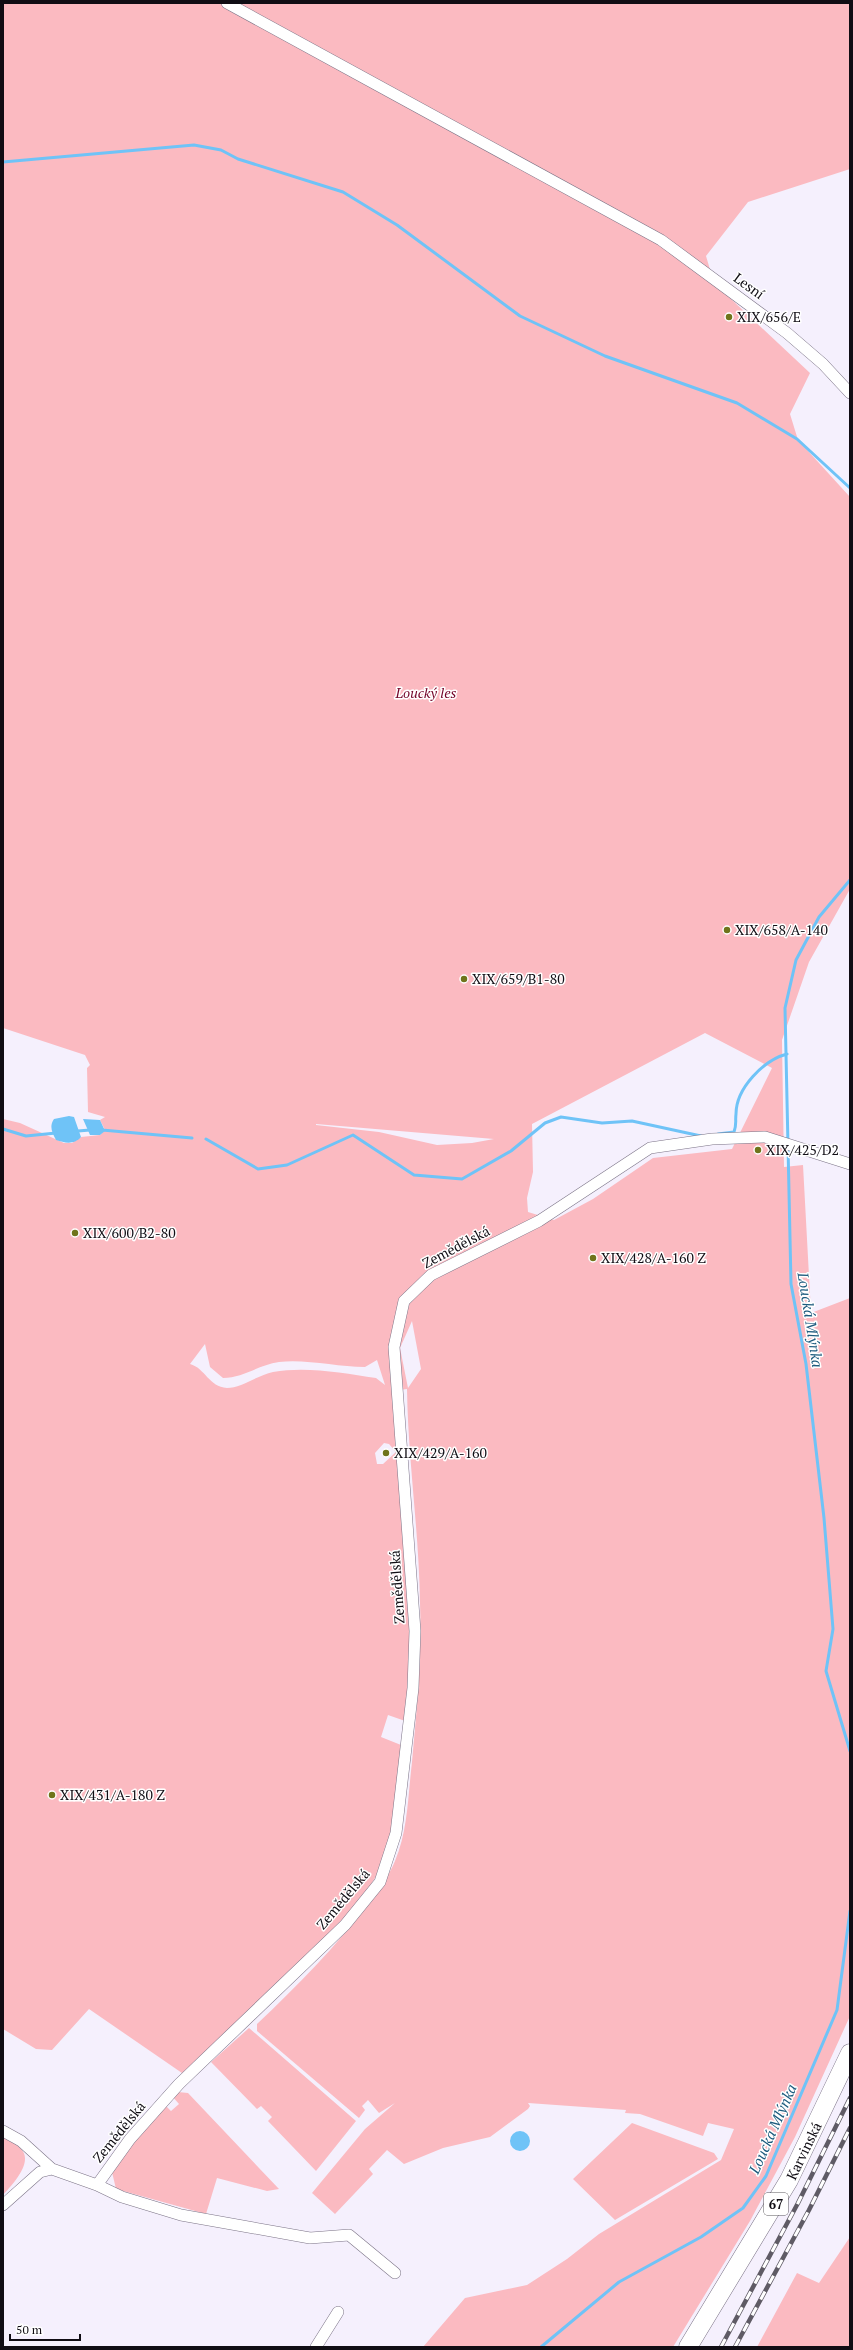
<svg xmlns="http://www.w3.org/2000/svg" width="853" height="2350" font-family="'PT Serif',serif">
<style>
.green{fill:#fbbac1;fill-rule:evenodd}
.water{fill:#6fc3f7}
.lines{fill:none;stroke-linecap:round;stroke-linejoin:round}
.stream{stroke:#6fc3f7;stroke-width:3}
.street-casing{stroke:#7b7386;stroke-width:12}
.primary-casing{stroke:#7b7386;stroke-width:19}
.street{stroke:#fff;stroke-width:11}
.primary{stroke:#fff;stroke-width:18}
.rail-casing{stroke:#5f5b65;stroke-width:4.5}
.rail{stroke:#fff;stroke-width:3;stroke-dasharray:9;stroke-linecap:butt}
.poi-dot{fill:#6f741b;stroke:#fff;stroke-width:1.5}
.labels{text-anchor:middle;stroke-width:3;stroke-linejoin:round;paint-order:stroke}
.shield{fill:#fff;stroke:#58565a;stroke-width:1}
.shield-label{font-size:13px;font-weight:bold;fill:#100d14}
.street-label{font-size:14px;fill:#100d14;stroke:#fff}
.poi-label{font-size:14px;fill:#100d14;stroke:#fff;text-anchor:start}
.park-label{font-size:14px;font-style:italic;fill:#730328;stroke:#fff}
.water-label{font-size:15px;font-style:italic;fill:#1d5b7e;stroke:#fff}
</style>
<rect width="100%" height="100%" fill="#f5f0fd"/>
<path class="green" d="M3,3h847v166l-102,33 -42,54 8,27 96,90 -20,41 8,26 52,57v392l-41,73 -27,78 2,127 19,-2 8,148 39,-15v718l-55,121 -45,84 -77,126h-250l42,-49 62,-13 40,-26 32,-25 122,-74 13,-31 -26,-6 -5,13 -63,-22 -15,-1 1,-3 -98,-7 2,3 -2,3 -38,28 -47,11 -39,16 -17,-14 -18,19 4,5 -38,40 -23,-21 53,-64 30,-26 -16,10 -11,-13 -6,6 3,4 -6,8 -102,-87v-7c40,-38 80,-78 112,-122 10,-14 20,-26 26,-41 13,-30 13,-67 17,-99 5,-53 10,-106 8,-159 -1,-72 -12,-143 -13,-214l-15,2 20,210 -4,121 -20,-7 -7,22 25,10 -5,48 -18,70 -23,37 -94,98 -84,73 -93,-64 -37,41 -16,-1 -33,-20v-910l17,4 44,20h8l9,-6 19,-2 5,-5 -5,-10 5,-3 -17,-5 -1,-44 3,-3 -5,-10 -82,-27zM705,1033l67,35 -40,81 -79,9 -60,41 -39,21 -26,-8 -1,-14 6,-26 -1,-48zM316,1125v-1l178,15 -22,4 -35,2 -58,-13zM412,1321l9,48 -13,19 -8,-40zM205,1344l5,23 13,11c20,0 35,-13 56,-16 28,-3 58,5 86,5l12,-7 8,25 -9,-7c-33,-5 -70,-12 -103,-6 -15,3 -32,16 -46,16 -18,-1 -22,-20 -37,-24zM384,1443l5,1 7,8 -13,12h-6l-2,-11z
M249,2028l107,93 -40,50 -48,-50 4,-4 -11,-11 -4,3 -46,-47z
M178,2092l10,1 91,96 -12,2 -50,-13 -11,36 -90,-25 -4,-17 37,-51 16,-16 6,6 8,-7 -7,-8z
M632,2123l82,30 4,6 -103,61 -42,-41z
M3,2137c6,4 14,7 18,12 13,13 -9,36 -18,46z
M850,2237v110h-93l40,-74 22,10z"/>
<path class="water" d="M69,1116l5,1 7,20c-7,8 -16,6 -25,3 -4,-7 -7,-14 -2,-21z
M83,1119l17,1 5,11 -5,4h-10z
M510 2141a10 10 0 1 1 20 0a10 10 0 1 1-20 0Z"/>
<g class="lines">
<path class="stream" d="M3,162l191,-17 27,5 17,9 105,33 54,33 123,91 85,40 132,47 60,36 53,49
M850,880l-31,37 -23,43 -11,48 6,276 15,80 18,154 9,111 -7,42 24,80
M3,1129l23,7 30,-3
M102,1130l90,8
M78,1131l12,-1
M718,1134l16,-2c3,-8 1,-11 2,-18 0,-26 28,-54 51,-60
M206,1139l52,30 29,-4 66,-30 61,40 48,4 49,-28 34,-28 16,-6 41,6 30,-2 69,15
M541,2347l78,-65 82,-45 42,-29 23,-32 71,-166 13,-99"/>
<g class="street-casing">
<path id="street" d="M227,3l434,237 126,93 36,31 27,29
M3,2131l18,10 31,28
M97,2185l33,-46 49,-55 166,-159 35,-43 16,-49 17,-145 2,-57 -21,-284 10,-46 27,-26 108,-54 111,-73 62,-9 53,-2 85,27
M3,2205l37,-33 12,-3 45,16 25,12 59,18 129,23 39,-3 46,38
M316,2347l22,-35"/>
</g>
<g class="primary-casing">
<path id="primary" d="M688,2347l101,-167 61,-127"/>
</g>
<use href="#street" class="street"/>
<use href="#primary" class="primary"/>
<g class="rail-casing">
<path id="rail" d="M721,2347l77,-144 52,-105
M735,2347l74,-137 41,-82"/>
</g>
<use href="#rail" class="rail"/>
</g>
<g class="poi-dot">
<circle cx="729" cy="317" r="4"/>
<circle cx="727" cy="930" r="4"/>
<circle cx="464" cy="979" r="4"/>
<circle cx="758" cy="1150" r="4"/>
<circle cx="75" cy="1233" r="4"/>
<circle cx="593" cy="1258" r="4"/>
<circle cx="386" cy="1453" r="4"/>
<circle cx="52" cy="1795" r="4"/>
</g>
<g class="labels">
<rect class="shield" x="764" y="2193" width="24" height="22" rx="3"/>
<g class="shield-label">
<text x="776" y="2209">67</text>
</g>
<g class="street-label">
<text transform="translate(749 286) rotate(36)" y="5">Lesní</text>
<text transform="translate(456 1247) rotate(-28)" y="5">Zemědělská</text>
<text transform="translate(397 1587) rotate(-94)" y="5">Zemědělská</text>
<text transform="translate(343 1899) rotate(-50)" y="5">Zemědělská</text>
<text transform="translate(119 2132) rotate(-51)" y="5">Zemědělská</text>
<text transform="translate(804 2151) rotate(-64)" y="5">Karvinská</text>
</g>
<g class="poi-label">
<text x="737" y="322">XIX/656/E</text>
<text x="735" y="935">XIX/658/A-140</text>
<text x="472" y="984">XIX/659/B1-80</text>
<text x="766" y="1155">XIX/425/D2</text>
<text x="83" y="1238">XIX/600/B2-80</text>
<text x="601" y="1263">XIX/428/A-160 Z</text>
<text x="394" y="1458">XIX/429/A-160</text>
<text x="60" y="1800">XIX/431/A-180 Z</text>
</g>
<g class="park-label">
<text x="426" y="698">Loucký les</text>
</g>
<g class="water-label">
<text transform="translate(810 1320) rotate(81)" y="5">Loucká Mlýnka</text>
<text transform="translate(773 2129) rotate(-66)" y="5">Loucká Mlýnka</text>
</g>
</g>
<rect width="853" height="2350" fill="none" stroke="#100d14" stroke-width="8"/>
<path d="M10 2334v6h70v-6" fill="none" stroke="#100d14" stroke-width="2"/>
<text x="16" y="2334" font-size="12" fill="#100d14" stroke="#ffffff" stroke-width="3" paint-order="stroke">50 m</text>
</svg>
